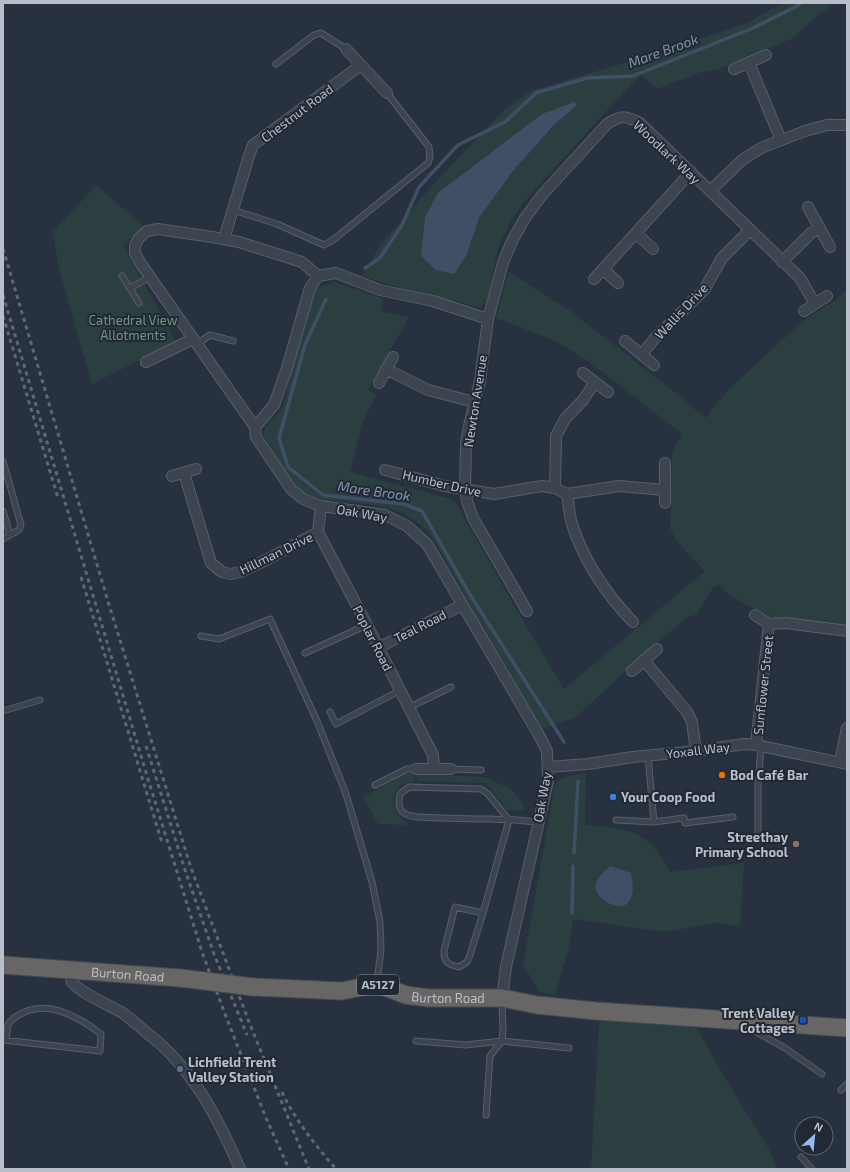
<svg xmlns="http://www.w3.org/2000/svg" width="850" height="1172" font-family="'Exo 2',sans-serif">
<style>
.green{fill:#2b3f41;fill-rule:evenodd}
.water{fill:#404f66}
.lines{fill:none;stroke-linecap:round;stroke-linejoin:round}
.stream{stroke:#404f66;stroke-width:3.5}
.service-casing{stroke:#575f69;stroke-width:7}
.minor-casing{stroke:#575f69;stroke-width:12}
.trunk-casing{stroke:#444c56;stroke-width:19}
.service{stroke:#3c444f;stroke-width:5}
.minor{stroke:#3c444f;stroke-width:10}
.trunk{stroke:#686664;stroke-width:17}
.rail{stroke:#5f6875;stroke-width:3;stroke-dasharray:4 4;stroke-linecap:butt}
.trunk-bridge-casing{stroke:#444c56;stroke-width:19;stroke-linecap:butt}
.trunk-bridge{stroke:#686664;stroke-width:17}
.food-dot{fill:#e8710a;stroke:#212934;stroke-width:1.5}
.shop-dot{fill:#3f7fe0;stroke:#212934;stroke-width:1.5}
.education-dot{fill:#8d6e63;stroke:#212934;stroke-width:1.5}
.transit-dot{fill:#1a4fb4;stroke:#212934;stroke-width:1.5}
.service-dot{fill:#5c6f8a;stroke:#212934;stroke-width:1.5}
.labels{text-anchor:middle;stroke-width:4;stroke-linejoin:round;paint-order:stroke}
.shield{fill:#212934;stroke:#8b929c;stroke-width:1}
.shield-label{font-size:12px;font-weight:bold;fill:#b9bfc9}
.street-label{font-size:13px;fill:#b9bfc9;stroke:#212934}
.park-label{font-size:13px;fill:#72987c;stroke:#212934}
.poi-label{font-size:13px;font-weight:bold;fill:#b9bfc9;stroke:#212934;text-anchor:start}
.water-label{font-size:14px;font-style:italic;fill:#8495ae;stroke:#212934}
</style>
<rect width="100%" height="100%" fill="#28313f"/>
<path class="green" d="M782,3h52l-19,15 -24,21 -70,29 -20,4 -44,17 -16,-14 -29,30 -88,97c-11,15 -20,30 -26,47 -5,18 -6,37 -13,55l-7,3 -66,-16 -50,-15 19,-32 49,-56 75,-79 28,-19 132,-39 82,-28zM577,105l-24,21 -40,45 -34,47 63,-104z
M96,185l48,42 -21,18 53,97 -84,42 -33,-114 -6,-38z
M509,272l60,38 102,79 34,29 23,-28 54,-50 25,-22 29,-18 8,-8 3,-1v335l-75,-9 -13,-7 -5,-1 -26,-15 -10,-10 -6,5 -15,25 -10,3 -54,47 -58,54 -33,11 -110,-192c-24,-31 -58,-32 -94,-36 -12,-1 -23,-2 -33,-8 -14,-10 -32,-43 -41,-57 -2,-12 12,-18 18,-28l33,-119 19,-7 49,17 -2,13 28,5 -41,73 8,5 -13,27 -13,50 104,28 64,112 46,77 141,-118c-13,-13 -27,-25 -35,-43l2,-76 10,-18 -90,-70 -36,-23 -60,-23z
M586,773l-1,52c15,2 30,2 44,6 19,5 33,24 41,41l74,-9 -4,63 -22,-3 -54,9 -91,-13 -4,28 -14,48 -16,-3 -16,-28 32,-180c9,-9 19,-9 31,-11z
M404,774h9l1,7 -14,4c-12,19 -6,25 7,40l-29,-1 -15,-27z
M416,774l68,3 27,12 8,9 6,10 -1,3 -17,-1 -21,-27 -69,-2z
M599,1020l97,7 35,61 38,61 8,20h-186z"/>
<path class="water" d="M574,102l3,3 -24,21 -40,45 -34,47 -13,38 -12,18 -18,-4 -15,-14 4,-39 13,-24 104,-79z
M610,866l21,7c12,56 -41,28 -35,10 2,-6 9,-13 14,-17z"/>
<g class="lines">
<path class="stream" d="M365,268l15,-10 22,-33 17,-38 39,-42 47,-23 31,-29 51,-15 46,-2 120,-48 42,-21 6,-4
M326,299l-21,46 -26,93 9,29 35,28 81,9 18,7 47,82 95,149
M574,853l4,-72
M572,913l1,-47"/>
<g class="service-casing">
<path id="service" d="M276,64l38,-29 7,-2 25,16
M233,210l44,14 47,21 9,-5 95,-77 2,-6 -1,-10 -42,-54
M122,276l17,27
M130,288l20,-11
M197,344l13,-9 23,6
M3,461l18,64 -2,5 -16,9
M3,511l7,24
M201,636l18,3 51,-20 47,102 29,73 26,88 8,40 1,28 -4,32
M305,653l62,-28
M408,708l43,-21
M3,711l37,-11
M330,712l6,12 63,-33
M648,756l6,66
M451,769l30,1
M375,785l32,-16h9
M509,820l-21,-26 -7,-5 -72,-2c-2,2 -6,4 -8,6 -2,3 -2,7 -2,10 0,11 10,13 19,14 24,1 49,2 74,2 15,1 31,0 46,4
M616,820l38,2 30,-4 1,5 48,-6
M758,831v-45l3,-40
M483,913l-28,-6 -11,44c0,12 5,14 15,16l8,-5 2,-4 14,-45 26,-93
M758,1024v9l27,15 37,26
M3,1040l97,11 1,-17c-22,-17 -55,-36 -82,-19 -4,2 -9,5 -11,10 -1,5 -1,11 -2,15
M416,1041l50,4 36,-4 67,7
M841,1090l6,-6
M486,1115l4,-59 12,-15 1,-11 -1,-29
M801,1157l11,12"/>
</g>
<g class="minor-casing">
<path id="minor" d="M346,49l41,44
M749,63l32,77
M734,69l32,-14
M710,191l32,-31 19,-12 44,-17 22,-6h20
M808,207l22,40
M636,233l17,16
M224,239l25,-83 4,-11 108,-80
M782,262l29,-29 8,-5
M603,269l15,14
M594,279l97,-107
M804,311l23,-15
M488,319l-55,-18 -53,-11 -44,-17 -18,3 -8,12 -23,80 -13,37 -19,22 1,10 35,52 12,10 18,7 64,9 22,11 20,18 112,191 8,16 1,30 -42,186 -4,31
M625,341l29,24
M642,354l13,-16 49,-48 18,-32 28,-28
M146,362l47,-23
M386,369l42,21 46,12
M583,373l25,19
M379,383l14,-26
M255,427l-114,-163 -6,-11v-8l4,-7 8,-7 11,-2 54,8 27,5 63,20 16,14
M385,470l60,16 49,8 48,-8 13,2 12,6 52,-8 46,4
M184,473l27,90 11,9 9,2 9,-2 26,-12 52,-28
M172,476l24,-7
M555,488l1,-52 9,-17 18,-19 12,-18
M567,494c2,10 2,21 5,30 12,37 34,70 61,98
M665,503v-40
M321,506l-3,26 49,93 66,130 1,14
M527,611l-54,-93 -6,-17 -2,-11 1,-47 3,-17 11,-45 8,-62 15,-56 9,-22 13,-23 17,-23 65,-71c14,-9 19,-9 34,0l159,154 15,26
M755,615l14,9 17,-1 61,8
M378,648l84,-43
M644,660l43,52 5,10 4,29
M632,671l25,-22
M756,745l13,-121
M840,762l7,-34
M548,767l40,-3 45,-7 63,-6 48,-7 12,1 91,19
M416,769h35
M71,971c0,4 -1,8 1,11 8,11 37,23 49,30 9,6 18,14 26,21 45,34 71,85 93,136"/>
</g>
<g class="trunk-casing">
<g id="trunk">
<path id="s1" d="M3,965l177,13"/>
<path id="s2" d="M253,987l89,4 35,-7 29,11 22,3h74l35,7 59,6 251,17"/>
</g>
</g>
<use href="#service" class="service"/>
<use href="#minor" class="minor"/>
<use href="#trunk" class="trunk"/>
<path class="rail" d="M3,249l107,359 81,260 58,154 60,147
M3,295l145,484 54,173 23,62 41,104 23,51
M3,316l55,182
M81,577l81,266
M146,746l39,124 29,84 33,81
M282,1092c13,28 34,54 54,77"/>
<g class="trunk-bridge-casing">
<path id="trunk-bridge" d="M180,978l73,9"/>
</g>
<use href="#trunk-bridge" class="trunk-bridge"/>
</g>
<circle class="food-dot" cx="722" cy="775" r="4"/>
<circle class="shop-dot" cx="613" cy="797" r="4"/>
<circle class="education-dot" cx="796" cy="844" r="4"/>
<rect class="transit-dot" x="799" y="1016" width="8" height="8" rx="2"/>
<circle class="service-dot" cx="180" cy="1069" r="4"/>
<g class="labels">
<rect class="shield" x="357" y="975" width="42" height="20" rx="3"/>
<g class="shield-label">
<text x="378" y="989">A5127</text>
</g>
<g class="street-label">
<text transform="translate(297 113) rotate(-37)" y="5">Chestnut Road</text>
<text transform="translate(667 152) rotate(43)" y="5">Woodlark Way</text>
<text transform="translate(681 311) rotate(-47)" y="5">Wallis Drive</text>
<text transform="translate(475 401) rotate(-81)" y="5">Newton Avenue</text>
<text transform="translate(442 483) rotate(13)" y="5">Humber Drive</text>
<text transform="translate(362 513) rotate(10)" y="5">Oak Way</text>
<text transform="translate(276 553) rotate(-26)" y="5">Hillman Drive</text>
<text transform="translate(420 626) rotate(-27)" y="5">Teal Road</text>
<text transform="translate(373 638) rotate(63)" y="5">Poplar Road</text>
<text transform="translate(763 685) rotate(-84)" y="5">Sunflower Street</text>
<text transform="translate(698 750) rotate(-7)" y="5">Yoxall Way</text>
<text transform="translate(542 797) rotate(-80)" y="5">Oak Way</text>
<text dy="5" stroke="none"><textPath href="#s1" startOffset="125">Burton Road</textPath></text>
<text dy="5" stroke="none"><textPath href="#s2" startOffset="198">Burton Road</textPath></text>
</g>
<g class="park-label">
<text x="133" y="325">Cathedral View<tspan x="133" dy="15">Allotments</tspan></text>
</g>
<g class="poi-label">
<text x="730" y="780">Bod Café Bar</text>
<text x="621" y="802">Your Coop Food</text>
<text x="788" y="842" text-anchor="end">Streethay<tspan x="788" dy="15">Primary School</tspan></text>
<text x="795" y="1018" text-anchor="end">Trent Valley<tspan x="795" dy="15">Cottages</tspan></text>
<text x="188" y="1067">Lichfield Trent<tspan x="188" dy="15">Valley Station</tspan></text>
</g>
<g class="water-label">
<text transform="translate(663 51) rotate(-20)" y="5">Mare Brook</text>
<text transform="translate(374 491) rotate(8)" y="5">Mare Brook</text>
</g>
</g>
<rect width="850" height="1172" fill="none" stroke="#b9bfc9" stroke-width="8"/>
<g transform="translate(814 1136) rotate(27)"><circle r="19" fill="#212934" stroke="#5e6570"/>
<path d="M0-3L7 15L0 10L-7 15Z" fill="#99b8ef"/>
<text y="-6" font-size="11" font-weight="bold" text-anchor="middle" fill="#b9bfc9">N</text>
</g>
</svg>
